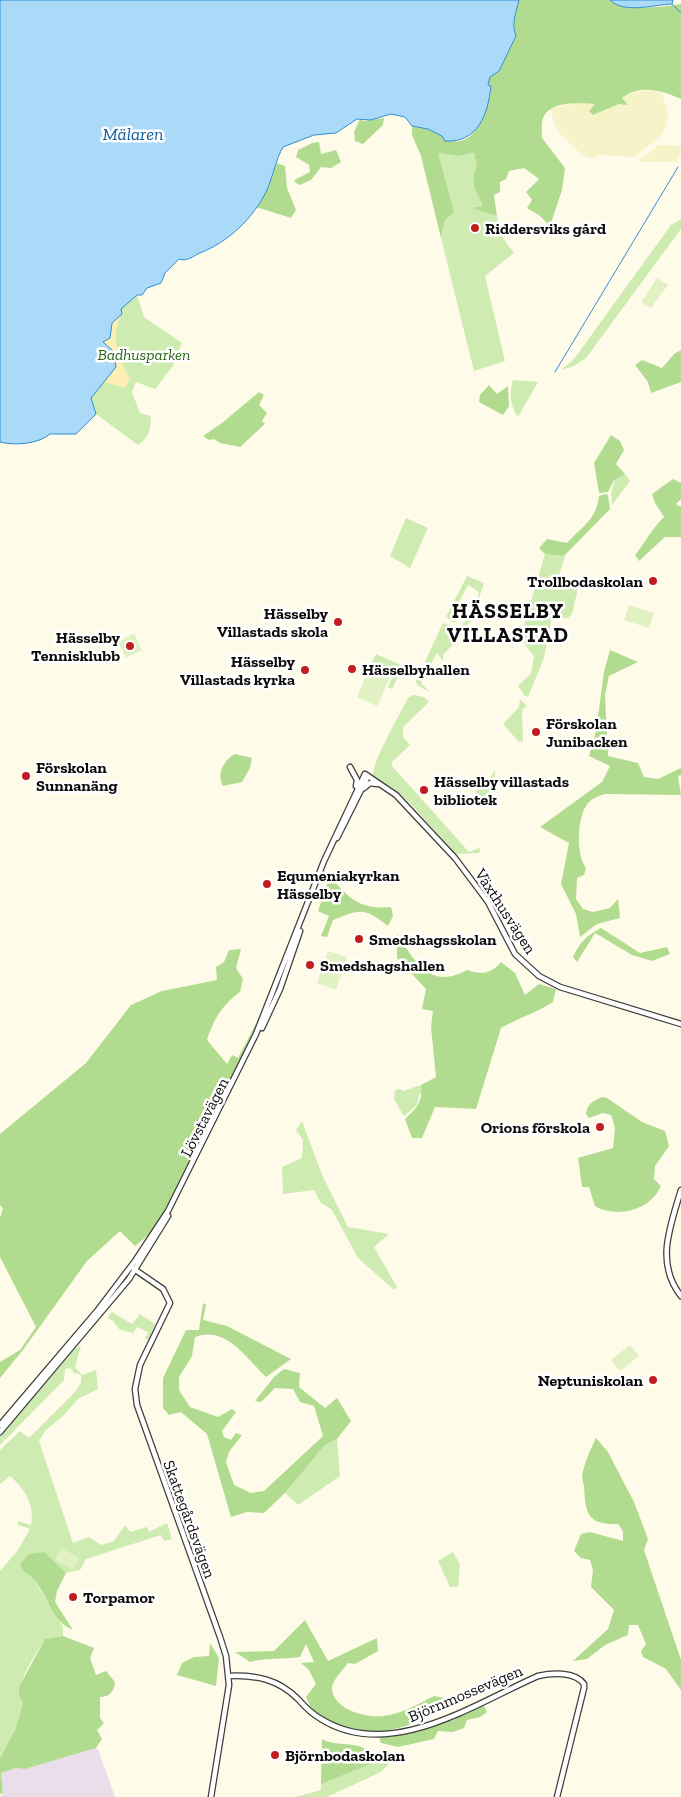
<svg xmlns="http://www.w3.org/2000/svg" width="681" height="1797" font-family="'Zilla Slab',serif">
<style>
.industrial{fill:#eadeeb}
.farmland{fill:#f6f3c8}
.green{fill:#ceebb2}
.forest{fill:#b1dc90}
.sand{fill:#fdefb3}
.pitch{fill:#e1f1c4}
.water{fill:#abdaf9;stroke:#2f8ed4}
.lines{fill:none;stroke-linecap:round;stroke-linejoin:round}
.stream{stroke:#2f8ed4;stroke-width:1}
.tertiary-casing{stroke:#3e3e3e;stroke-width:7}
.tertiary{stroke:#fff;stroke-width:4.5}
.poi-dot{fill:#c11d21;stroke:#fff;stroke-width:2}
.labels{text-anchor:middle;stroke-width:5;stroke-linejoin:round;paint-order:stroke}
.poi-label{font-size:16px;font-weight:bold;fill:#0b0b0b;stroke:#fff;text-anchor:start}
.park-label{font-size:16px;font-style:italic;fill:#276519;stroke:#fff}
.street-label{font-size:16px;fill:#0b0b0b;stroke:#fff}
.water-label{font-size:18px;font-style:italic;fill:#0f5ea2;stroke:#fff}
.district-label{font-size:21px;font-weight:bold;letter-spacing:1px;fill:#0b0b0b;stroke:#fff}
</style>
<rect width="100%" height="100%" fill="#fffbe9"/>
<path class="industrial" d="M96,1748l2,1 17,48h-115l3,-4 -2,-20 15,-5 9,1z"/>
<path class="farmland" d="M652,90l10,2 7,25 -4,3 2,5 -5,10 -28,22 -37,-2 -2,4 -13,-4 -23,-22 -6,-13 -2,-12 25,-5 19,1 -2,11 26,-11h8l-5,-6 6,-5z
M659,145l21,1 1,6 -4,10h-40z"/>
<path class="green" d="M438,153l20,3 16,-3 3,13c-8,14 0,27 6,40l-9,2 23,8 5,21 12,16 -29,23 20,85 -31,10 -33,-133 4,-18z
M681,219v10l-95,129 -12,8 -13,4 13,-11 97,-134z
M137,295l7,22 38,26 -9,23 -18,23 -19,-7 -4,10 8,21 11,3c-1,14 -1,21 -13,29l-42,-31 -5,-16 25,-31 -13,-25 18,-33z
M513,380l25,2 -20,35c-8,-11 -9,-24 -5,-37z
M625,474l5,7 -18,24 -1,-12 4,-14z
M406,518l22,10 -18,40 -20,-12z
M545,554l20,2 -8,25 21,7 -6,26 -4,4 -16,-1 -8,41 -16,39 -4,-2 -6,-9 13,-13 3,-17 -14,-18z
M467,576l17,7 -13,38 -8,8 -1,-4 11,-13 6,-20 -11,-7 -17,33 5,3 -2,2 -8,-6z
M443,623l9,3 10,9 -19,20v6l-6,-8 -16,30 9,9 -13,-7 -1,-4z
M376,654l27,12 -11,23 -4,-2 5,-11 -23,-10z
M413,695l11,2 5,5 -26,25v10l7,8 -18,17v4l77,86 10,-4 2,3 -3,2 -22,1 -47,-52 -16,-14 -20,-13c-1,-13 27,-61 35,-77z
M520,699l7,7 -5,4 1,31 -4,1 -16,-18 16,-17z
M495,770v18l-7,17 -13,-13 15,-14z
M421,1085l1,8 -3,2 -2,10 -13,11 -10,-17 1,-9 4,-1 5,2z
M302,1121l21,56 25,50 41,7 -15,13 23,40 -3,3 -36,-32 -26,-48 -12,-8 -6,-12 -31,4 -1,-27 20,-9 1,-18 -7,-10z
M112,1312l20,12 8,-10 15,10 -6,15h-4l3,-7 -11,-5 -4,6 -14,-4 -6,-8 -6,-3z
M81,1345l-6,22 7,8 14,-5 2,19 -20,10 -14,16 -19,16 -6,10 34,102 16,-6 12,8 13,-4 11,-16 5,7 17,-5 2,5 18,-9 5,16 -8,2 -3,-6 -75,24 -6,11 -14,3 -21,-21 -22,19 9,5 31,51v9l-18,3c-10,18 -32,44 -22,64l-8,27 -15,28v-187l18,-21 12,-21 -12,-4v-4l13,4c4,-20 -6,-36 -21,-49l-10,8v-34l20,-19 9,7 47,-47 5,-9v-6l-4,-3 -3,1 -2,-5 -5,-1 -2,2 -1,10 -64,65v-9l74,-86z
M337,1439l3,37 -42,29 -13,-12 40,-48z
M453,1552l7,12 -2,23h-8l-12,-26z
M381,1760l8,2v2l-8,8 -54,25h-32l26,-7v-6z"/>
<path class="forest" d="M519,0h91c12,12 54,7 71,4v95c-19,-9 -42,-15 -59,-1l6,7 -9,-1 -26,11 -4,-4 6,-7c-15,-1 -45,-4 -52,14 -2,5 -1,14 -1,20l23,30 -3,22 -12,36 -10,-10 -13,-8 5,-8 -6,-8 13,-13 -15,-11 -15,3 -3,8 -6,3v10l-6,3 3,21 -25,-8 11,-2c-7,-14 -14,-26 -6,-40l-3,-13 -16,3 -20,-3 16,59 -9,8 -4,18 -20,-82 -9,-21v-9c7,1 14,2 19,4 7,3 15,10 21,11 26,5 37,-37 39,-55l-3,-1 2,-8 9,-6 17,-37c-7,-11 0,-23 3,-34z
M384,118l-1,7 -20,19 -8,-3 -1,-9 6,-13 4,2z
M319,142l2,12 15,-4 5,12 -10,6 -10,-1 -10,13 -11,5 -4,-2 -2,-3 16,-8 -1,-7 -13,-8 2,-7 14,-7z
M277,163l8,3 2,22 9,22 -5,8 -35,-11 10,-16z
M681,350v32l-30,11 -3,-11 -13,-17 7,-5 20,8 12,-14z
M489,385l8,9 11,-8 1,20 -6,9 -24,-13 1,-7z
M259,392l5,3 -5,10 8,8 -5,8 3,3 -25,23 -20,-4 -6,-4 -5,1 -6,-4 19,-13z
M611,435l9,6 4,9 -8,14 9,10 -11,6 -6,12 -9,1 -5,-30z
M673,479l8,4v16l-5,5 5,3v30h-16l-26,24 -4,-6c10,-12 17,-27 29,-38l-9,-14 -3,-9z
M605,494l3,1 2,14 -46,47 -19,-2 -6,-6 8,-9 20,4c15,-17 29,-22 32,-47z
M610,650l28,12 -29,14 -4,19 3,61 30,7 6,14 14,2 23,-11v7l-3,1 3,19 -76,-1c-7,2 -15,5 -19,12 -9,14 -10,49 0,62l-2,7 -7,3 -1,21 7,10 10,3 17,-4 8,-9 2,19 -23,6 -17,13 -4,-23 -15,-30 8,-41 -29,-16 62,-45 8,-16 -21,-10 7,-25 8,-59z
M235,754l17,4 -2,10 -8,14 -19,4c-7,-13 1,-26 12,-32z
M330,876c18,22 30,34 61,31l2,9 -5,10c-25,-19 -27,-17 -55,-6l-6,17 -6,-1 8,-20 -11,-5z
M601,928l39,25 27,-6 3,7 -18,7 -20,-6 -37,-22 -18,29 -4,-5c7,-15 14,-22 28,-29z
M397,934c19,29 33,56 70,36 14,5 24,4 34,-8l14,11 10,22 14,-11 17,5 -3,13c-17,11 -35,16 -52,26l-25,81 -41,-2 -13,31h-10l-7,-19c12,-11 18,-17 16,-34l15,-8 -5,-50 2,-16 -11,-2 4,-20 -29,-31z
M241,949l-5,19 7,11 -3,13c-17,12 -27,28 -33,48l20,24 5,-9 6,3 23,-44v6l-95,190 -15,23 -16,13 -15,-15 -33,30 -64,89 -23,28v-16l20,-12 16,-23 -36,-70v-39l3,-10 -3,-3v-71l86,-71 45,-58 31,-14 55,-11 -1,-13 8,-5 5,-12z
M602,1097l5,1 35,24 23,9 4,15 -14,20 -1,13 7,7c-10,24 -44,33 -66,20l-6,-19h-7l-4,-29 35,-10 2,-20 -4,-13 -8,-2 -14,5 -3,-4c1,-10 7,-13 16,-17z
M203,1303l3,2 -3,15 24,6 64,33 -25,18c-20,-19 -40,-52 -71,-40l-3,19 -13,21v13l11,17 28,10 14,-8 4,3 -14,19 2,6 7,3 5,-7 6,2 -13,17 -3,10 8,23 17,8 13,-2 59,-55 -9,-30 -14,-4 -7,-13 -18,-1 -14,14 -6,-1 19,-24 10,-8 16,4 -1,14 26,21 12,-10 14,23 -14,18 -12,6 -40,48 -21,20 -17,-1 -16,5 -24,-83 -26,-22 -12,3 -6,-7v-30l23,-48h13z
M596,1438l12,14 26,50 14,37 -4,11 37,110v30l-15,-21 -23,-12 -2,-6 5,-7 -8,-19h-9l-1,10 -23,10 -18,14 -14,2 35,-32 6,-19 -23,-23 2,-17 -3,-10 -9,-2 -7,-7 7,-17 9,-2 33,9v-10l-5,-7c-30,1 -33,-10 -34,-38 -1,-5 -3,-10 -1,-15 3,-12 8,-23 13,-33z
M45,1552l21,21 -9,18 -2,11 18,28c-25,-9 -26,-47 -50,-59l-3,-7 9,-10z
M305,1620l23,41 49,-23 1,13 -23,13 -7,-1c-5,7 -17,18 -16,27 3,20 34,28 51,26 21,-3 33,-11 51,-20l16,3 8,-3 3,4c-40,22 -87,47 -132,21 -4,-3 -13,-6 -16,-11 -3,-3 -5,-9 -7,-13l10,-13 -7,-14 -8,-7 13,-1 -8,-18 -6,13c-18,3 -33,0 -50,5l-15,-10 39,-1z
M63,1636l31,12 -4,10 6,17 10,-4 9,11c-1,10 -6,15 -15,15v21l4,5 -7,7 5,9 -6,9 -71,21 -9,-1 -15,5 2,20 -3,1v-36l15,-28 8,-27 -4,-8v-8l26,-48z
M210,1643l9,15 -3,28 -39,-11 5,-12 12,-6 15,-1z
M483,1704l4,8 -7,5 -13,3 -3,8 -11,4 -15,-1 -4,8 -36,8 -17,-4 -2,-6 23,-3 52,-14 5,-5z
M322,1739c11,6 24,4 36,7 6,1 8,5 14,5l-1,6 10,3 -60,24z"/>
<path class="sand" d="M122,314c-12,20 -5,45 8,64l-5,10 -21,-6 12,-15 -13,-25 7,-4 2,-15z"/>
<path class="pitch" d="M657,278l11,7 -17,23 -10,-6z
M629,605l25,8 -5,15 -25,-8z
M134,633l8,17 -16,8 -8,-16z
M370,666l21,9 -14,31 -20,-9z
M328,951l19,6 -11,33 -19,-7z
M630,1345l9,11 -19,15 -9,-11z
M61,1548l18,10 -6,11 -18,-9z"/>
<path class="water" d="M0,0h519c-3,13 -8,23 -3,36l-17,35 -9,6 -2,8 3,1c-3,28 -13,57 -46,55l-3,-5 -14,-7 -16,-3 -7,-9 -14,-3 -20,6 -14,-1 -21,14 -22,2 -31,12c-7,12 -10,29 -16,43 -14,29 -39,52 -67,63 -7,3 -13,9 -21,6l-14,14 -4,10 -14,5 -5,7h-5l-16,14 1,5 -10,9 -2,15 -7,4 11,10 2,15 -25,31 5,16 -20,20h-26c-12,10 -35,12 -50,8z
M610,0h63l-1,4c-19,1 -48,10 -62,-4z"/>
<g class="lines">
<path class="stream" d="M672,4l9,9
M555,372l123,-205"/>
<g class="tertiary-casing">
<path id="tertiary" d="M350,767l7,13 -1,6
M364,788l6,-5 7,1
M337,838l31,-62
M262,1028l18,-39 20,-58
M681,1190c-11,37 -26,73 0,106
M134,1269l29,20 7,14 -30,62 -5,24 2,16 83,232 6,19 3,29 -18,112
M0,1425l97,-114 38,-50 33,-50 88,-177 68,-173 41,-87 31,21 59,63 33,44 27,52 24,22 21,11 121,37
M0,1432l129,-153 39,-63
M229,1676c27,-1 49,3 69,23 7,8 14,15 23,20 69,43 153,-15 217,-43 13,-3 37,-5 46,8v4l-27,109"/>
</g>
<use href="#tertiary" class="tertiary"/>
</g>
<g class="poi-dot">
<circle cx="475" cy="228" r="5"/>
<circle cx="653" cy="581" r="5"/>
<circle cx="338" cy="622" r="5"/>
<circle cx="130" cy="646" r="5"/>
<circle cx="352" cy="669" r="5"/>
<circle cx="305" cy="670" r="5"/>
<circle cx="536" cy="732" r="5"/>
<circle cx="26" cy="776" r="5"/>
<circle cx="424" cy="790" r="5"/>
<circle cx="267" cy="884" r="5"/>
<circle cx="359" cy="939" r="5"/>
<circle cx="310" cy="965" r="5"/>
<circle cx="600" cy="1127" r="5"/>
<circle cx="653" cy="1380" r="5"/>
<circle cx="73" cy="1597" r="5"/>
<circle cx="275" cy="1755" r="5"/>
</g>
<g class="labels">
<g class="poi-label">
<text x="485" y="234">Riddersviks gård</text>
<text x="643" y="587" text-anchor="end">Trollbodaskolan</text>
<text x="328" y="619" text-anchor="end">Hässelby<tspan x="328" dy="18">Villastads skola</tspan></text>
<text x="120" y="643" text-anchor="end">Hässelby<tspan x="120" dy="18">Tennisklubb</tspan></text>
<text x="295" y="667" text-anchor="end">Hässelby<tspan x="295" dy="18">Villastads kyrka</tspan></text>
<text x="362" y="675">Hässelbyhallen</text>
<text x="546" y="729">Förskolan<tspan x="546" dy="18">Junibacken</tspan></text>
<text x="36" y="773">Förskolan<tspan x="36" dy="18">Sunnanäng</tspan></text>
<text x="434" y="787">Hässelby villastads<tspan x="434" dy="18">bibliotek</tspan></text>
<text x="277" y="881">Equmeniakyrkan<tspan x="277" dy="18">Hässelby</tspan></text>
<text x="369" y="945">Smedshagsskolan</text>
<text x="320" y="971">Smedshagshallen</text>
<text x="590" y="1133" text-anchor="end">Orions förskola</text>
<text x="643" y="1386" text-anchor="end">Neptuniskolan</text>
<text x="83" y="1603">Torpamor</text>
<text x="285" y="1761">Björnbodaskolan</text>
</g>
<g class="park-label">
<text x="144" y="360">Badhusparken</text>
</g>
<g class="street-label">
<text transform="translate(506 911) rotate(57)" y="6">Växthusvägen</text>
<text transform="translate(204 1117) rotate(-63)" y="6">Lövstavägen</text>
<text transform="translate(190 1519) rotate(70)" y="6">Skattegårdsvägen</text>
<text transform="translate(465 1693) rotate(-23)" y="6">Björnmossevägen</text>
</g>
<g class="water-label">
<text x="133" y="140">Mälaren</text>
</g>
<g class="district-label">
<text x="508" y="618">HÄSSELBY<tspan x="508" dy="24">VILLASTAD</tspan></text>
</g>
</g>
</svg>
